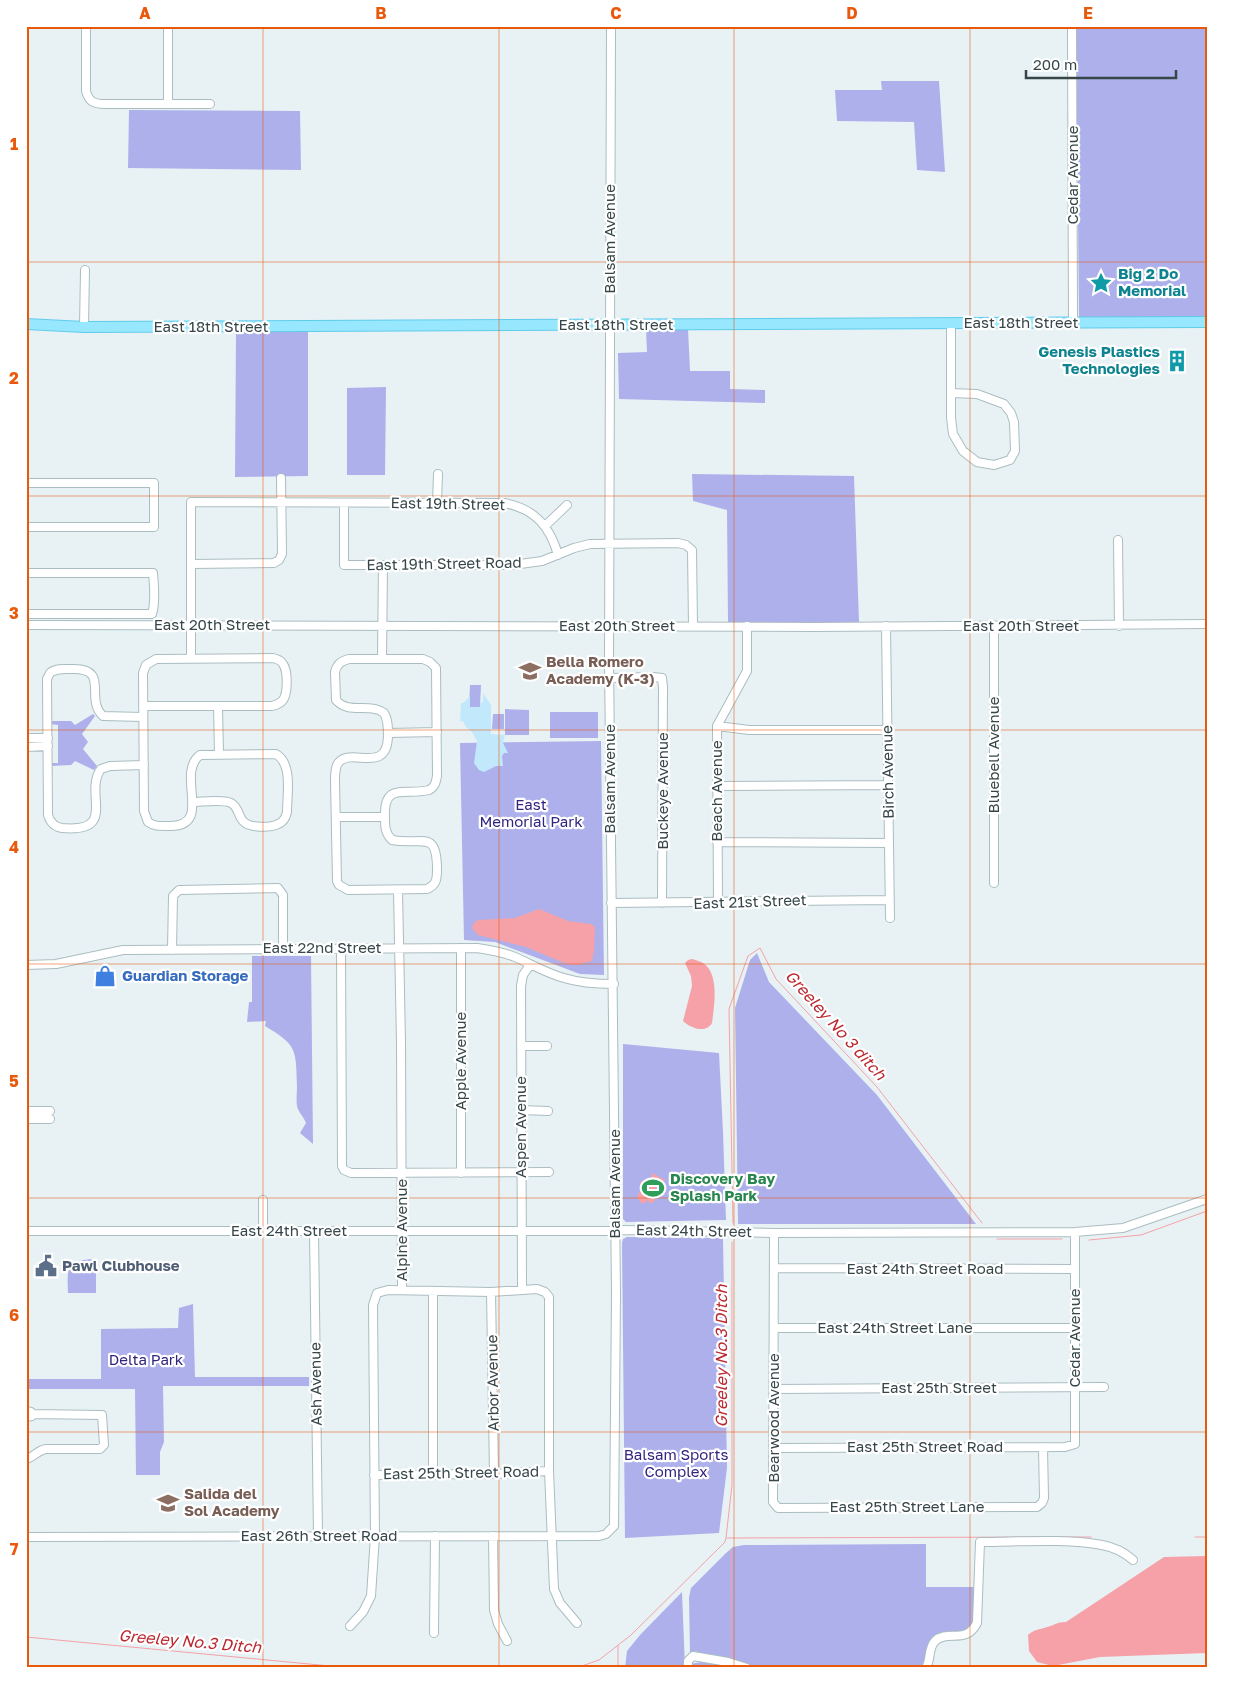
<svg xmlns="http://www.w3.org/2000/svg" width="1233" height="1694" font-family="'Golos Text',sans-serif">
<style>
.green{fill:#aeb0eb}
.sand{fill:#c2e9fb}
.water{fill:#f5a1a7}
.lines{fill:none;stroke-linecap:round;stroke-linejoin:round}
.stream{stroke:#f5a1a7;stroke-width:1}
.minor-casing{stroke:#aabdc1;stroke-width:10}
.major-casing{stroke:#60cceb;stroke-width:12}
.minor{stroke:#fff;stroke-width:8}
.major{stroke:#97e7ff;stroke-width:10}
.grid{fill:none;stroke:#e8590c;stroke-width:1;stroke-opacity:0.55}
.labels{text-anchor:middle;stroke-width:4.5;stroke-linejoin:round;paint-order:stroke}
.street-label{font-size:15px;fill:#364649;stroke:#fff}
.culture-label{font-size:15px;font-weight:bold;fill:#0d838f;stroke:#fff;text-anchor:start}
.education-label{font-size:15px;font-weight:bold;fill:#785e54;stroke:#fff;text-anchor:start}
.park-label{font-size:15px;fill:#32257f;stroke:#fff}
.shop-label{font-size:15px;font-weight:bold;fill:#366cbe;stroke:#fff;text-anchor:start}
.leisure-label{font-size:15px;font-weight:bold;fill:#27864d;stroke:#fff;text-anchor:start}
.service-label{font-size:15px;font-weight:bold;fill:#4e5e75;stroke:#fff;text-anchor:start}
.water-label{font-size:16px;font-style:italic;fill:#bc2830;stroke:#fff}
.neatline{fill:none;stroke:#e8590c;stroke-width:2}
.grid-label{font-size:16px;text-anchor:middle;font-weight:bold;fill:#e8590c}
</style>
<rect width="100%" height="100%" fill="#e8f2f5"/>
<path class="green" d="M1076,26h131v291l-128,1z
M881,81h58l6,91 -28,-2 -3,-48 -77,-1 -2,-31h47z
M129,110l171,1 1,59 -173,-2z
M646,329h42l2,42h40v18l35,1v13l-146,-4 -1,-46 29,-1z
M236,330l72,1v145l-73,1z
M386,387l-1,88h-38v-87z
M692,474l162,2 5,146h-131l-1,-112 -34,-9z
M470,685h11l-1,22h-11z
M505,709l24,1v25h-24z
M550,712h48v26h-48z
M93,714l2,2 -13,18 6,8 -5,7 14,17 -3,4 -19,-9 -4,4 -20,1v-3h7v-38l-8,-1v-3h21l4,4z
M493,714h11v15h-12z
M601,741l3,234 -24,-1 -85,-32 -31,-2 -4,-197z
M757,953l12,29 108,113 99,129h-238l-3,-216 15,-48z
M252,956h59l2,188 -13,-11 6,-10c-2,-6 -8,-11 -9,-17 -1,-6 0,-14 0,-20 -1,-37 0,-41 -32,-60l1,-5 -19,1 2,-20h3z
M623,1044l96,9 4,79 3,88 -100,2 -3,-3z
M627,1237l96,1 4,230 -8,65 -94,5 -3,-295 1,-4z
M96,1259v34h-28c-1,-27 -2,-33 28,-34z
M193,1304l2,73h114v9h-146l1,56 -4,10v23h-24l-1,-86h-109v-10h75v-50l77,-1 1,-20z
M926,1544v43h50l-2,29 -4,13 -13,5h-17l-10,6 -5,22 -4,6h-167l-60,-17 -4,3 -1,-57 2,-9 35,-35 7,-6 11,-2z
M682,1592l3,76h-60l2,-17 13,-16z
M707,1661h9l26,7h-9v-2l-2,2h-41v-4z"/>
<path class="sand" d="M483,693l8,12v29l14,1 -2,8 5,10h-4l-2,3 1,10h-7l-12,6 -5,-2 -5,-7 3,-22 -5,-9 -6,-5 -3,-6h-3l1,-18h2l7,-7v11h10v-4l3,-1z"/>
<path class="water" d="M539,909l29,12 23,3 4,3 -1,24 -2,10 -16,4 -12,-2 -38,-16 -48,-12 -6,-7 2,-5 4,-3 37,-2z
M692,959c3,1 8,2 11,4 17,11 11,44 9,60 -6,11 -22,5 -29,-2l9,-35 -1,-10 -6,-13 3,-3z
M652,1173l13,7 -9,7v2l2,1 -4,12 -5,1 -2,-3 -2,3h-4l-4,-6 4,-8 -1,-6 2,-2 3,-1 2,5 -1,6 3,1z
M1207,1556v97l-107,4 -47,9 -16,-4 -8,-11 -1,-16c7,-6 10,-5 19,-8 8,-2 10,-5 19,-5l98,-65z"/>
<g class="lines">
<path class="stream" d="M733,1223l-4,-214 19,-53 12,-8 16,31 101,108 105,136
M997,1239h65
M1089,1240l52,-5 66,-24
M1047,1537h44
M1195,1537h12
M727,1538l313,-1
M731,1550l1,109
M26,1637l325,31
M576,1668l23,-8 32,-25 94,-93 1,-4 6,-53v-243
M618,1668v-22"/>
<g class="minor-casing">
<path id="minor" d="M86,26v65c3,11 8,13 19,13h105
M1072,26l1,297
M168,104v-78
M84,327l1,-57
M951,393l26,1 27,10 7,9 3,9 1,29 -5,9 -16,5 -17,-3 -14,-11 -10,-17 -2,-16v-94
M26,483h128v44h-128
M344,503v62h169l29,-4 32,-13 16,-4 88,-1 8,2 6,5 1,76
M437,503l1,-29
M545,526l22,-21
M1118,540l1,86
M191,564l83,-1 5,-3 3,-6 -1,-76
M26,573h127c1,12 3,29 -1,41h-126
M26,625l788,2 393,-3
M886,626l4,292
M994,626v257
M191,658v-156l313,1c30,5 46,23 54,52
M349,659h74l7,3 6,6 1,108c-1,6 -2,11 -8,14 -24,6 -46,-9 -44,28 0,9 0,15 7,22 30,6 45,-12 45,30 0,10 -1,15 -10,19l-79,1 -9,-5 -2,-4 -2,-100c0,-5 0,-11 2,-16 11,-21 50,12 51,-29 0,-8 0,-17 -4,-23 -15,-11 -35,2 -48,-13l-1,-28c2,-8 6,-11 14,-13z
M382,659l1,-94
M610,678l43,-1 9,1 1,9 -1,216
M143,706h129c4,-1 8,-2 11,-6 5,-7 5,-29 0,-36 -2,-4 -6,-5 -10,-6l-117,1 -10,6 -3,8 1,138 4,11c7,5 13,4 22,4 44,0 5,-52 30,-71l76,-1c17,10 11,40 11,58 -1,5 -3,10 -9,12 -7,4 -28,4 -34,-2 -6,-5 -5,-15 -13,-19 -8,-4 -29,-1 -39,-1
M218,706l1,48
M143,717l-40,-1c-19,-17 8,-48 -31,-47 -7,0 -16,-1 -22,4l-3,6 1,136c2,7 7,12 14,13 57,5 21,-35 39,-59l9,-3 34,-1
M717,726l32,4h138
M388,733l49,-1
M26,738h22
M26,747l22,-1
M717,786l171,-1
M336,817h48
M717,842l171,1
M398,890l3,152 1,248
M611,903l278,-3
M718,903l-1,-177 30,-55v-45
M461,948v225
M341,949l1,217 2,4 7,3 198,-1
M172,950l1,-54 6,-6 99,-2 5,7v54
M26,965l30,-1 67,-14 354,-2c13,2 26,4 38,9 16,7 31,16 49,21 16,5 33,6 50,6
M521,1046h26
M521,1110l27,1
M26,1111h24
M26,1119h24
M263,1200v31
M26,1231h580l19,-1 149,3 301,-1 48,-4 84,-29
M314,1231l4,305
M774,1233l-1,269 5,6 259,-1 5,-4 2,-5 -1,-51
M774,1268l301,1
M522,1290l-1,-304 2,-11 7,-10
M433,1291v183
M491,1292l3,182
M774,1328h301
M774,1389l330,-2
M26,1411l5,1 2,2 -1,2 -6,1
M773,1448l292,-1 10,-3v-212
M26,1459c8,-2 12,-9 20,-10h54l4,-4 -2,-30 -69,-1
M374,1475l120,-1 55,-3
M493,1536l1,74 4,14 9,17
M26,1537l573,-1 7,-2 8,-8 2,-233 -7,-632 2,-635
M350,1626l13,-14 8,-16 4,-60 -2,-231 4,-12 11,-3 103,2 46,-3 8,3 4,5v174l5,118 6,14 17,20
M434,1633l1,-97
M688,1668v-7l5,-5 35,6 19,6
M926,1668c5,-8 2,-20 9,-27 13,-12 31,4 42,-18l3,-81c37,0 86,-4 122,3 11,2 22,7 31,15"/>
</g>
<g class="major-casing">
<path id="major" d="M26,324l58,3 1123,-5"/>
</g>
<use href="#minor" class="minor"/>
<use href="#major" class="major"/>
</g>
<path class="grid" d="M263,26v1642M499,26v1642M734,26v1642M970,26v1642M26,262h1181M26,496h1181M26,730h1181M26,964h1181M26,1198h1181M26,1432h1181"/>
<defs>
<g id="sight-bare" transform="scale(1.725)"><path d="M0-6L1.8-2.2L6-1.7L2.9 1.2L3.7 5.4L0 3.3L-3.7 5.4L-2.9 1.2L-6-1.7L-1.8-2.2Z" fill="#0f9aa8" stroke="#fff" stroke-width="2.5" paint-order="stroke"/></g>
<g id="building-bare" transform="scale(1.725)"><path d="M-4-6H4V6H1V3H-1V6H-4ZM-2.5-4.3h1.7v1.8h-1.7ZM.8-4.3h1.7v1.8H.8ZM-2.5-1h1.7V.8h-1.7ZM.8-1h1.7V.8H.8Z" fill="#0f9aa8" stroke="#fff" stroke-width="2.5" paint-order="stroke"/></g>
<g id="school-bare" transform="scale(1.725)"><path d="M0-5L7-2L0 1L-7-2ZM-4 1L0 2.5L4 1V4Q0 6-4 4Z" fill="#8d6e63" stroke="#fff" stroke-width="2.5" paint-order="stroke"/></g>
<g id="shop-bare" transform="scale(1.725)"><path d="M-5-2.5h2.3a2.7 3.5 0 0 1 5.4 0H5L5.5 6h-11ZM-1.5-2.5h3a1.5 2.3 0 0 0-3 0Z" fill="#3f7fe0" stroke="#fff" stroke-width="2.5" paint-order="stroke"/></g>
<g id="stadium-bare" transform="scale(1.725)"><path d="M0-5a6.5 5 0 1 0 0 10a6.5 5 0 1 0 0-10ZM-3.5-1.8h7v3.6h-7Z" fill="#2e9e5b" stroke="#fff" stroke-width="2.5" paint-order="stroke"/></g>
<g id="civic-bare" transform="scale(1.725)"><path d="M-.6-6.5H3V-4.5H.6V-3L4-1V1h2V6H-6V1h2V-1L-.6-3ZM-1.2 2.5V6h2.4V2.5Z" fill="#5c6f8a" stroke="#fff" stroke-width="2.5" paint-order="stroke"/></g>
</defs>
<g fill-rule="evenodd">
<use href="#sight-bare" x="1101" y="283"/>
<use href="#building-bare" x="1177" y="361"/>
<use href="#school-bare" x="530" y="671"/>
<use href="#shop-bare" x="105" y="976"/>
<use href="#stadium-bare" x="653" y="1188"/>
<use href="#civic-bare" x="46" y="1266"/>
<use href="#school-bare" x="168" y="1503"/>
</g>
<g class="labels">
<g class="street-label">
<text transform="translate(1073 175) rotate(-90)" y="5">Cedar Avenue</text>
<text transform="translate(610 239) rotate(-90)" y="5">Balsam Avenue</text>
<text x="1021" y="328">East 18th Street</text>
<text x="616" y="330">East 18th Street</text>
<text x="211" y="332">East 18th Street</text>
<text transform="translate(448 504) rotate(1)" y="5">East 19th Street</text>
<text transform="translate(444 564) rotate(-1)" y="5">East 19th Street Road</text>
<text x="212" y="630">East 20th Street</text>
<text x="617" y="631">East 20th Street</text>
<text x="1021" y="631">East 20th Street</text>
<text transform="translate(994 755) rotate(-90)" y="5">Bluebell Avenue</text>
<text transform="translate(888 772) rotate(-91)" y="5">Birch Avenue</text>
<text transform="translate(610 779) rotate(-90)" y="5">Balsam Avenue</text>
<text transform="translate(663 791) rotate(-90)" y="5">Buckeye Avenue</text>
<text transform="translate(717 791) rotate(-90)" y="5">Beach Avenue</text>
<text transform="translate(750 902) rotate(-2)" y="5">East 21st Street</text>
<text x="322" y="953">East 22nd Street</text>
<text transform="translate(461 1061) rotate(-90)" y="5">Apple Avenue</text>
<text transform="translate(521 1127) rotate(-90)" y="5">Aspen Avenue</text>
<text transform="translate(615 1184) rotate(-90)" y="5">Balsam Avenue</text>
<text transform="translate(402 1230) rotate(-90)" y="5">Alpine Avenue</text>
<text x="289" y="1236">East 24th Street</text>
<text transform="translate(694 1231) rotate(1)" y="5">East 24th Street</text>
<text x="925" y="1274">East 24th Street Road</text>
<text x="895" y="1333">East 24th Street Lane</text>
<text transform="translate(1075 1338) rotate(-90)" y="5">Cedar Avenue</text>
<text transform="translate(493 1383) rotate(-91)" y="5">Arbor Avenue</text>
<text transform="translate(316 1384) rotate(-91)" y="5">Ash Avenue</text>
<text x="939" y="1393">East 25th Street</text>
<text transform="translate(774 1418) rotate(-90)" y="5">Bearwood Avenue</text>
<text x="925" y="1452">East 25th Street Road</text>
<text transform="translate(461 1473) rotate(-1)" y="5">East 25th Street Road</text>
<text x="907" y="1512">East 25th Street Lane</text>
<text x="319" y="1541">East 26th Street Road</text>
</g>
<g class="culture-label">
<text x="1118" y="279">Big 2 Do<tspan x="1118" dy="17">Memorial</tspan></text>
<text x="1160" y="357" text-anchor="end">Genesis Plastics<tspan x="1160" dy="17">Technologies</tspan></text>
</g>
<g class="education-label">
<text x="546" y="667">Bella Romero<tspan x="546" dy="17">Academy (K-3)</tspan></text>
<text x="184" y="1499">Salida del<tspan x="184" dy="17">Sol Academy</tspan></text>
</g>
<g class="park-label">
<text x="531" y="810">East<tspan x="531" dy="17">Memorial Park</tspan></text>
<text x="146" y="1365">Delta Park</text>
<text x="676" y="1460">Balsam Sports<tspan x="676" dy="17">Complex</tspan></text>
</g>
<g class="shop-label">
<text x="122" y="981">Guardian Storage</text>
</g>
<g class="leisure-label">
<text x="670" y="1184">Discovery Bay<tspan x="670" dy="17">Splash Park</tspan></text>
</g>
<g class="service-label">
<text x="62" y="1271">Pawl Clubhouse</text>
</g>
<g class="water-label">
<text transform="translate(836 1025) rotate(48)" y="6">Greeley No 3 ditch</text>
<text transform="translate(721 1356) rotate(-90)" y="6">Greeley No.3 Ditch</text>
<text transform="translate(190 1641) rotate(5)" y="6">Greeley No.3 Ditch</text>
</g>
</g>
<rect width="1233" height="1694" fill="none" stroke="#ffffff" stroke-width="55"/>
<path d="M1026 70v8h150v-8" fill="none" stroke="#364649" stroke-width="2.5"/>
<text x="1033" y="70" font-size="15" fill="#364649" stroke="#ffffff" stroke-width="4" paint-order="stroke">200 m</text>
<rect x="28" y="28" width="1178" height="1638" class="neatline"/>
<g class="grid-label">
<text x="145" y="19">A</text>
<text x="381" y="19">B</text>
<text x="616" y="19">C</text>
<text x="852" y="19">D</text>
<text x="1088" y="19">E</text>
<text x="14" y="150">1</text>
<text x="14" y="384">2</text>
<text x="14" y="619">3</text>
<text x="14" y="853">4</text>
<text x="14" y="1087">5</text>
<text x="14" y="1321">6</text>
<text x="14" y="1555">7</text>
</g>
</svg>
